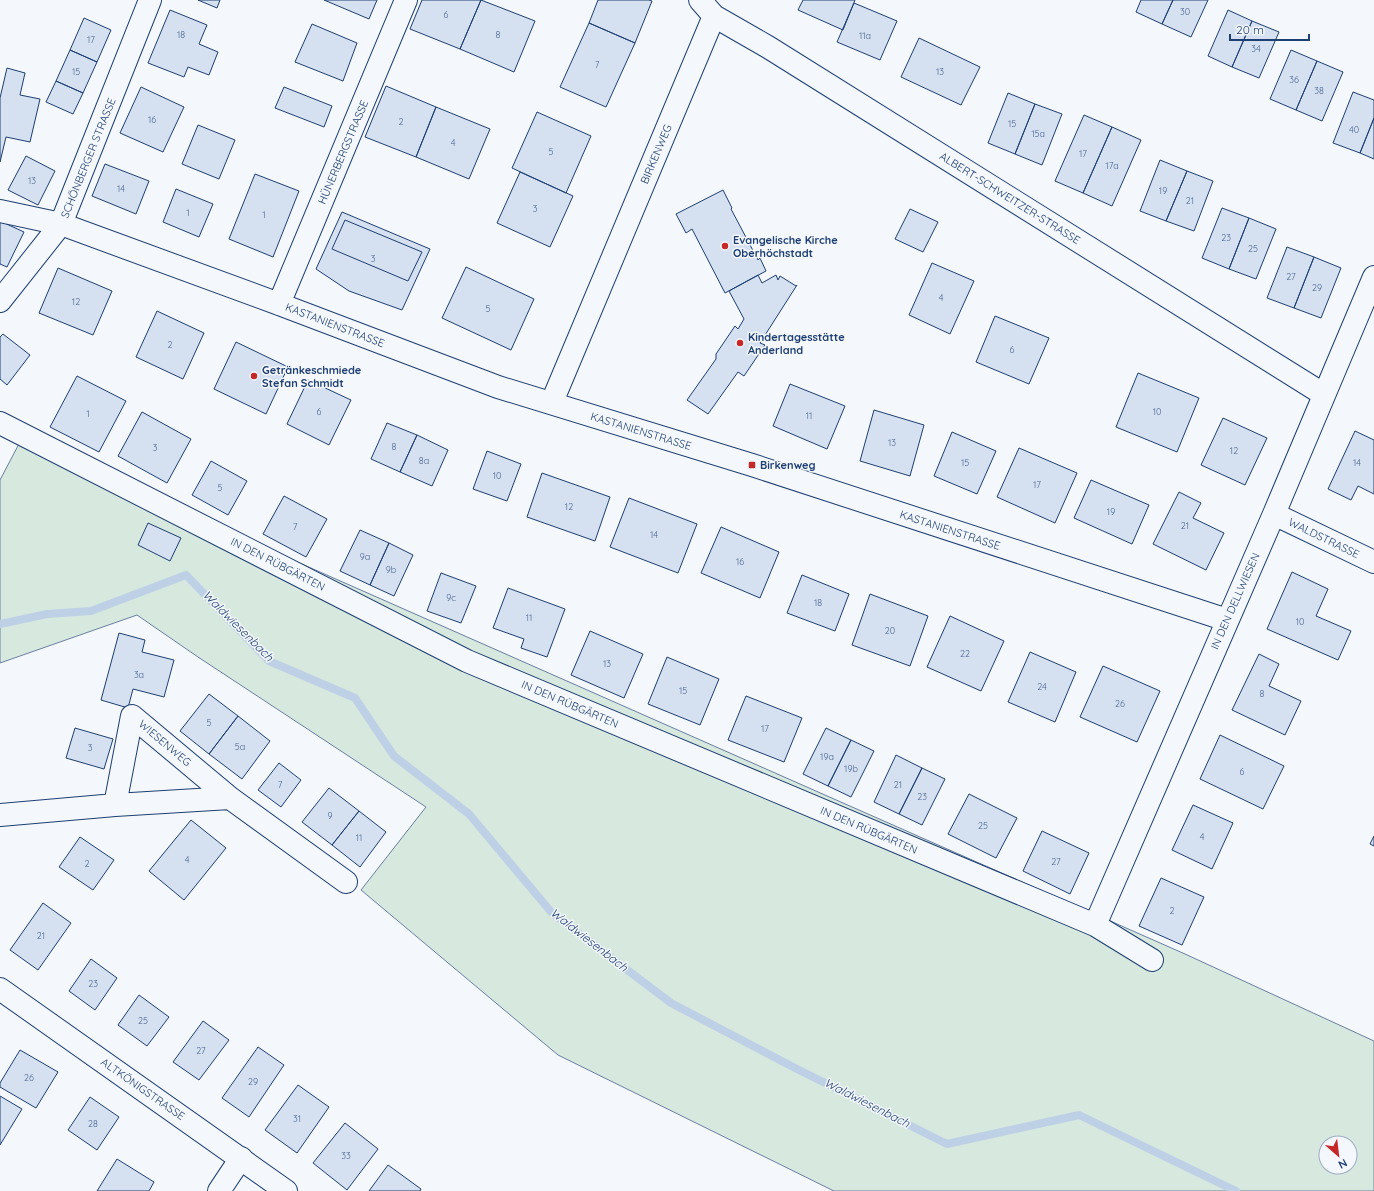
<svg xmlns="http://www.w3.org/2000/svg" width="1374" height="1191" font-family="Quicksand,sans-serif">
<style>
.green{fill:#d7e8df;stroke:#687fa3;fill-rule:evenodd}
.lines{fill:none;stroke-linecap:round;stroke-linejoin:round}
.stream{stroke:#bed0e5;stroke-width:8}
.building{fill:#d5e0f0;stroke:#1d3f73}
.street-casing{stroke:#1d3f73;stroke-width:24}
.secondary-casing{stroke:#1d3f73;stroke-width:24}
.street{stroke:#f4f7fb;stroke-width:22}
.secondary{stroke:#f4f7fb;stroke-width:22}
.poi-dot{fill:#c62828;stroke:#f4f7fb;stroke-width:1.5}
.labels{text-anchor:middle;stroke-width:3;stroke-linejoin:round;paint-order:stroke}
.number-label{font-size:9px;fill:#4b6792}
.street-label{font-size:11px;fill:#1d3f73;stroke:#f4f7fb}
.poi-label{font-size:11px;font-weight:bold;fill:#1d3f73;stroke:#f4f7fb;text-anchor:start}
.water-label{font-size:12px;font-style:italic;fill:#1d3f73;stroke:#f4f7fb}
</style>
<rect width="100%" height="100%" fill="#f4f7fb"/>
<path class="green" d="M21,440l1164,514 189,87v150h-540l-276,-136 -197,-165 65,-83 -228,-150 -61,-42 -137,48v-183zM1326,1143h24v24h-24z"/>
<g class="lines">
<path class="stream" d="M0,624l47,-10 44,-3 95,-36 83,86 86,37 39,58 75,58 83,99 119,90 126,66 150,75 132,-29 157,76"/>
</g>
<path class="building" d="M198,0h22l-3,8z
M324,0h53l-8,19z
M422,0h59l-21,49 -50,-20z
M481,0l54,21 -21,51 -54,-23z
M598,0h51l3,1 -17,42 -46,-20z
M803,0h52l-12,30 -45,-20z
M1141,0h32l-11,24 -26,-12z
M1173,0h35l-17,37 -29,-13z
M854,3l43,18 -17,39 -43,-18z
M170,10l37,15 -8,19 19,8 -9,23 -21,-8 -4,10 -36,-14z
M1228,10l24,11 -20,46 -24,-11z
M84,18l27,12 -14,32 -27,-12z
M1252,21l27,11 -20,46 -27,-11z
M589,23l46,20 -29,64 -46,-20z
M312,24l45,19 -14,38 -48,-19z
M919,38l61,29 -19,38 -60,-28z
M70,50l27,12 -14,31 -27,-12z
M1291,50l26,11 -21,49 -26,-11z
M1317,61l26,11 -21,49 -26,-11z
M7,68l18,5 -5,22 20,4 -10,43 -24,-5 -6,25v-64z
M56,81l27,12 -10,21 -27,-12z
M386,86l50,21 -20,50 -51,-20z
M141,87l43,20 -21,45 -43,-19z
M284,87l48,19 -8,21 -49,-19z
M1353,92l21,8v18l-14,35 -27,-10z
M1008,93l27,11 -20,50 -27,-11z
M1035,104l27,10 -20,51 -27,-11z
M436,107l54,22 -21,50 -53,-22z
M537,112l54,24 -25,57 -54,-25z
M1084,115l28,12 -29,66 -28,-12z
M1374,118v41l-14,-6z
M198,125l37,15 -16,39 -37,-15z
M1112,127l29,13 -29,66 -29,-13z
M26,156l29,15 -17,34 -30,-15z
M1160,160l27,11 -21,50 -26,-10z
M105,164l44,17 -13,33 -44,-18z
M1187,171l26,10 -19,50 -28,-10z
M520,172l53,24 -23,51 -53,-24z
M255,174l44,17 -26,66 -44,-18z
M176,189l37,15 -14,33 -36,-15z
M723,190l9,18 -1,1 27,51 2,-2 6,13 -41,22 -33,-64 -6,4 -10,-19z
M1222,208l27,10 -20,51 -27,-11z
M910,209l28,13 -15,30 -28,-13z
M342,212l88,37 -28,61 -53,-19 -33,-22z
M1249,218l27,11 -20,50 -27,-10z
M345,220l77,32 -14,29 -76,-32z
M0,221l24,11 -17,35 -7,-3z
M1287,247l27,10 -20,51 -27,-10z
M1314,257l27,11 -20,50 -27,-10z
M932,263l42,18 -24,53 -41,-19z
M466,267l68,32 -23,51 -69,-32z
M58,268l54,23 -19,44 -54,-22z
M758,275l4,8 14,-8 2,5 2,-4 16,10 1,-1 -37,58 5,2 -21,31 -6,-4 -30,42 -21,-14 29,-41v-5l19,-28 3,3 6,-10 -15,-28z
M157,311l47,22 -21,46 -47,-22z
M995,316l54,22 -20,46 -53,-22z
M3,334l27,21 -23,30 -7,-6v-42z
M236,342l52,25 -22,47 -52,-25z
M1138,373l61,25 -22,54 -61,-25z
M77,376l49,25 -27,51 -49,-25z
M308,380l43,20 -22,45 -42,-21z
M790,384l55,22 -18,43 -54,-23z
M874,410l50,15 -14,51 -50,-15z
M142,412l49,27 -24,44 -49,-27z
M1223,418l44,20 -22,47 -44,-20z
M387,423l30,12 -17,37 -29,-13z
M1355,431l19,9v54l-16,-8 -7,14 -23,-11z
M952,432l44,19 -19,43 -43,-18z
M417,435l31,15 -16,36 -32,-14z
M1019,448l58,25 -22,50 -58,-26z
M487,451l34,13 -14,37 -34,-12z
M211,461l36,20 -19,34 -36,-20z
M542,473l68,24 -15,44 -68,-24z
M1091,480l58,25 -17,39 -58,-26z
M1179,492l22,11 -8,15 31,15 -18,37 -53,-26z
M284,496l43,23 -21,38 -43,-23z
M629,498l68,26 -19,49 -68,-26z
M148,523l33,15 -11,23 -32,-16z
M721,527l58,25 -19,46 -59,-25z
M360,530l29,13 -19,42 -30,-14z
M389,543l24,12 -19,41 -24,-11z
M1292,572l36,17 -12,27 35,15 -13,29 -71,-31z
M441,573l35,13 -15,37 -34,-12z
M802,575l47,19 -14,37 -48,-18z
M508,588l57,21 -18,48 -26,-9 3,-9 -31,-11z
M870,594l58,22 -18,50 -58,-21z
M950,616l54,25 -23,50 -54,-24z
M590,631l53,23 -19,44 -53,-23z
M119,633l26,7 -3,12 32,8 -10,37 -31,-8 -5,19 -27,-8z
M1030,652l46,20 -21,50 -47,-20z
M1259,654l20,10 -10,22 32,15 -16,34 -53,-25z
M667,657l52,22 -19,46 -52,-21z
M1103,666l57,25 -23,51 -57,-25z
M209,694l29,22 -29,38 -29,-23z
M746,696l56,22 -18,44 -56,-22z
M238,716l32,25 -28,38 -33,-25z
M75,728l38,11 -9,30 -38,-11z
M826,728l25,12 -23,46 -25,-12z
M1220,735l64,31 -21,43 -63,-30z
M851,740l23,11 -23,46 -23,-11z
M896,755l26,13 -23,46 -25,-12z
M279,763l22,17 -20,27 -23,-17z
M922,768l23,11 -23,46 -23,-11z
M329,788l30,23 -27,34 -30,-23z
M969,794l48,24 -21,40 -48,-24z
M1193,805l40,18 -21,46 -40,-19z
M359,811l27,21 -26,35 -28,-22z
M191,820l35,28 -42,52 -35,-29z
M1042,831l47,22 -19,41 -47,-23z
M1374,836v10l-4,-2z
M80,837l34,23 -21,30 -34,-23z
M1161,878l43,19 -22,48 -43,-19z
M43,903l28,20 -33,47 -28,-20z
M91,959l26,19 -22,32 -26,-19z
M139,995l30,22 -22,29 -29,-21z
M203,1021l26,19 -30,40 -26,-18z
M258,1047l26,18 -35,52 -27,-19z
M20,1050l38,22 -22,36 -36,-21v-4z
M298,1085l31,22 -32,46 -32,-23z
M0,1096l22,13 -22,36z
M90,1097l29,20 -22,33 -29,-20z
M345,1123l33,26 -31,41 -34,-27z
M117,1159l37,23 -5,9h-52z
M388,1165l33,24 -1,2h-51z"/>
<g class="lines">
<g class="street-casing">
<path id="street" d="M700,0l14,16 54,31 555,347
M0,211l61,13 218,80 219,83 254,78 475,155
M279,304l127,-304
M552,402l162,-386
M0,423l467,238 628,264 57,35
M1274,514l100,48
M115,805l17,-89 98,82
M0,815l115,-10 115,-7 116,84
M1095,925l179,-411 100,-237
M219,1191l22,-33"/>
</g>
<g class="secondary-casing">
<path id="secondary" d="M0,301l61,-77 89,-224
M0,989l286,202"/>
</g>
<use href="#street" class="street"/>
<use href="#secondary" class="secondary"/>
</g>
<g class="poi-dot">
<circle cx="725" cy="246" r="4"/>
<circle cx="740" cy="343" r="4"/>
<circle cx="254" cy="376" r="4"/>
<rect x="748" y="461" width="8" height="8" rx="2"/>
</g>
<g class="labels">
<g class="number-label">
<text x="1185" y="15">30</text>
<text x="446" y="18">6</text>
<text x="181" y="38">18</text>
<text x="498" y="38">8</text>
<text x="865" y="39">11a</text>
<text x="91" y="43">17</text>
<text x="1256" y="52">34</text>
<text x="597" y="68">7</text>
<text x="76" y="75">15</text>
<text x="940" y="75">13</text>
<text x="1294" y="83">36</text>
<text x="1319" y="94">38</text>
<text x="152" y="123">16</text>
<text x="401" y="125">2</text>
<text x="1012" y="127">15</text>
<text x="1354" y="133">40</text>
<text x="1038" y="137">15a</text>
<text x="453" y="146">4</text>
<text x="551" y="155">5</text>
<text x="1083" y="157">17</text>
<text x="1112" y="169">17a</text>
<text x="32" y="184">13</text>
<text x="121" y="192">14</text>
<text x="1163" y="194">19</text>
<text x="1190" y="204">21</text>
<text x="535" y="212">3</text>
<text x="188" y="216">1</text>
<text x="264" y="218">1</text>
<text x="1226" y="241">23</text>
<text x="1253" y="252">25</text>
<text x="373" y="262">3</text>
<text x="1291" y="280">27</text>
<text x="1317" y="291">29</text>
<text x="941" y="301">4</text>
<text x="76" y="305">12</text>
<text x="488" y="312">5</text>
<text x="170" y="348">2</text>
<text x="1012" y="353">6</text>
<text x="319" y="415">6</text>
<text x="1157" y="415">10</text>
<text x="88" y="417">1</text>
<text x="809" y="419">11</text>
<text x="892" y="446">13</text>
<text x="394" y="450">8</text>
<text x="155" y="451">3</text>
<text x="1234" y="454">12</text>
<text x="424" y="464">8a</text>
<text x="965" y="466">15</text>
<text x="1357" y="466">14</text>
<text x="497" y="479">10</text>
<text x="1037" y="488">17</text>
<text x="220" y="491">5</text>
<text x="569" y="510">12</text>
<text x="1111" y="515">19</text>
<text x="1185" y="529">21</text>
<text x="295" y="530">7</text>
<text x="654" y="538">14</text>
<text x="365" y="560">9a</text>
<text x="740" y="565">16</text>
<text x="391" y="573">9b</text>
<text x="451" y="601">9c</text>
<text x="818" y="606">18</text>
<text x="529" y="621">11</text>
<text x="1300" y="625">10</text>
<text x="890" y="634">20</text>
<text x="965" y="657">22</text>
<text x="607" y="667">13</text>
<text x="139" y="678">3a</text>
<text x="1042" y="690">24</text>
<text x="683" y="694">15</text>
<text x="1262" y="697">8</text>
<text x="1120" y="707">26</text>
<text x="209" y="726">5</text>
<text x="765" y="732">17</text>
<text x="240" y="750">5a</text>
<text x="90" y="751">3</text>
<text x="827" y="760">19a</text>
<text x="851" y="772">19b</text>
<text x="1242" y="775">6</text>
<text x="280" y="788">7</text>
<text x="898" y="788">21</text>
<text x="922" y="800">23</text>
<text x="330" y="819">9</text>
<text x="983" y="829">25</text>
<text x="1202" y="840">4</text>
<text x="359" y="841">11</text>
<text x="187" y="863">4</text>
<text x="1056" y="865">27</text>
<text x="87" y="867">2</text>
<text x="1172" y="914">2</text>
<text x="41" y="939">21</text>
<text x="93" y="987">23</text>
<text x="143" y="1024">25</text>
<text x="201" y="1054">27</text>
<text x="29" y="1081">26</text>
<text x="253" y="1085">29</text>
<text x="297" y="1122">31</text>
<text x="93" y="1127">28</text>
<text x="346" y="1159">33</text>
</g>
<g class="street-label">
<text transform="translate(343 152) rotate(-67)" y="4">HÜNERBERGSTRASSE</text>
<text transform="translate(656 154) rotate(-67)" y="4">BIRKENWEG</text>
<text transform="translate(88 158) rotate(-68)" y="4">SCHÖNBERGER STRASSE</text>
<text transform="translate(1010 198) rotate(32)" y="4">ALBERT-SCHWEITZER-STRASSE</text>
<text transform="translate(335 325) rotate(21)" y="4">KASTANIENSTRASSE</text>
<text transform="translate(641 431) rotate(17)" y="4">KASTANIENSTRASSE</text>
<text transform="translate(950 530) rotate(18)" y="4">KASTANIENSTRASSE</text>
<text transform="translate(1324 538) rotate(26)" y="4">WALDSTRASSE</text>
<text transform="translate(278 564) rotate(27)" y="4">IN DEN RÜBGÄRTEN</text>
<text transform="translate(1235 601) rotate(-66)" y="4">IN DEN DELLWIESEN</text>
<text transform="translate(570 704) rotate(23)" y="4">IN DEN RÜBGÄRTEN</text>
<text transform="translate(165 743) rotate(40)" y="4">WIESENWEG</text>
<text transform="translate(869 830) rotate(23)" y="4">IN DEN RÜBGÄRTEN</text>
<text transform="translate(143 1089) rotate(35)" y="4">ALTKÖNIGSTRASSE</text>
</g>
<g class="poi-label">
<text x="733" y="244">Evangelische Kirche<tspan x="733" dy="13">Oberhöchstadt</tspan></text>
<text x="748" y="341">Kindertagesstätte<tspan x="748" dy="13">Anderland</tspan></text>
<text x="262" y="374">Getränkeschmiede<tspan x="262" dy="13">Stefan Schmidt</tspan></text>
<text x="760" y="469">Birkenweg</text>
</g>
<g class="water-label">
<text transform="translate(238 626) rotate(45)" y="4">Waldwiesenbach</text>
<text transform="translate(589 940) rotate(38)" y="4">Waldwiesenbach</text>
<text transform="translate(867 1103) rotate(27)" y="4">Waldwiesenbach</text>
</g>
</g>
<g transform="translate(1338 1155) rotate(152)"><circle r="19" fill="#f4f7fb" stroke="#9eadc5"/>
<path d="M0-3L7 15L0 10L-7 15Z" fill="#c62828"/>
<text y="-6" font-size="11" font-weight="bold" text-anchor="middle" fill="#1d3f73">N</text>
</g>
<path d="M1230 34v6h79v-6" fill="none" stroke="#1d3f73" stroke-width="2"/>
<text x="1236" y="34" font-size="12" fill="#1d3f73" stroke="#f4f7fb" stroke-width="3" paint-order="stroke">20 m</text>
</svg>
